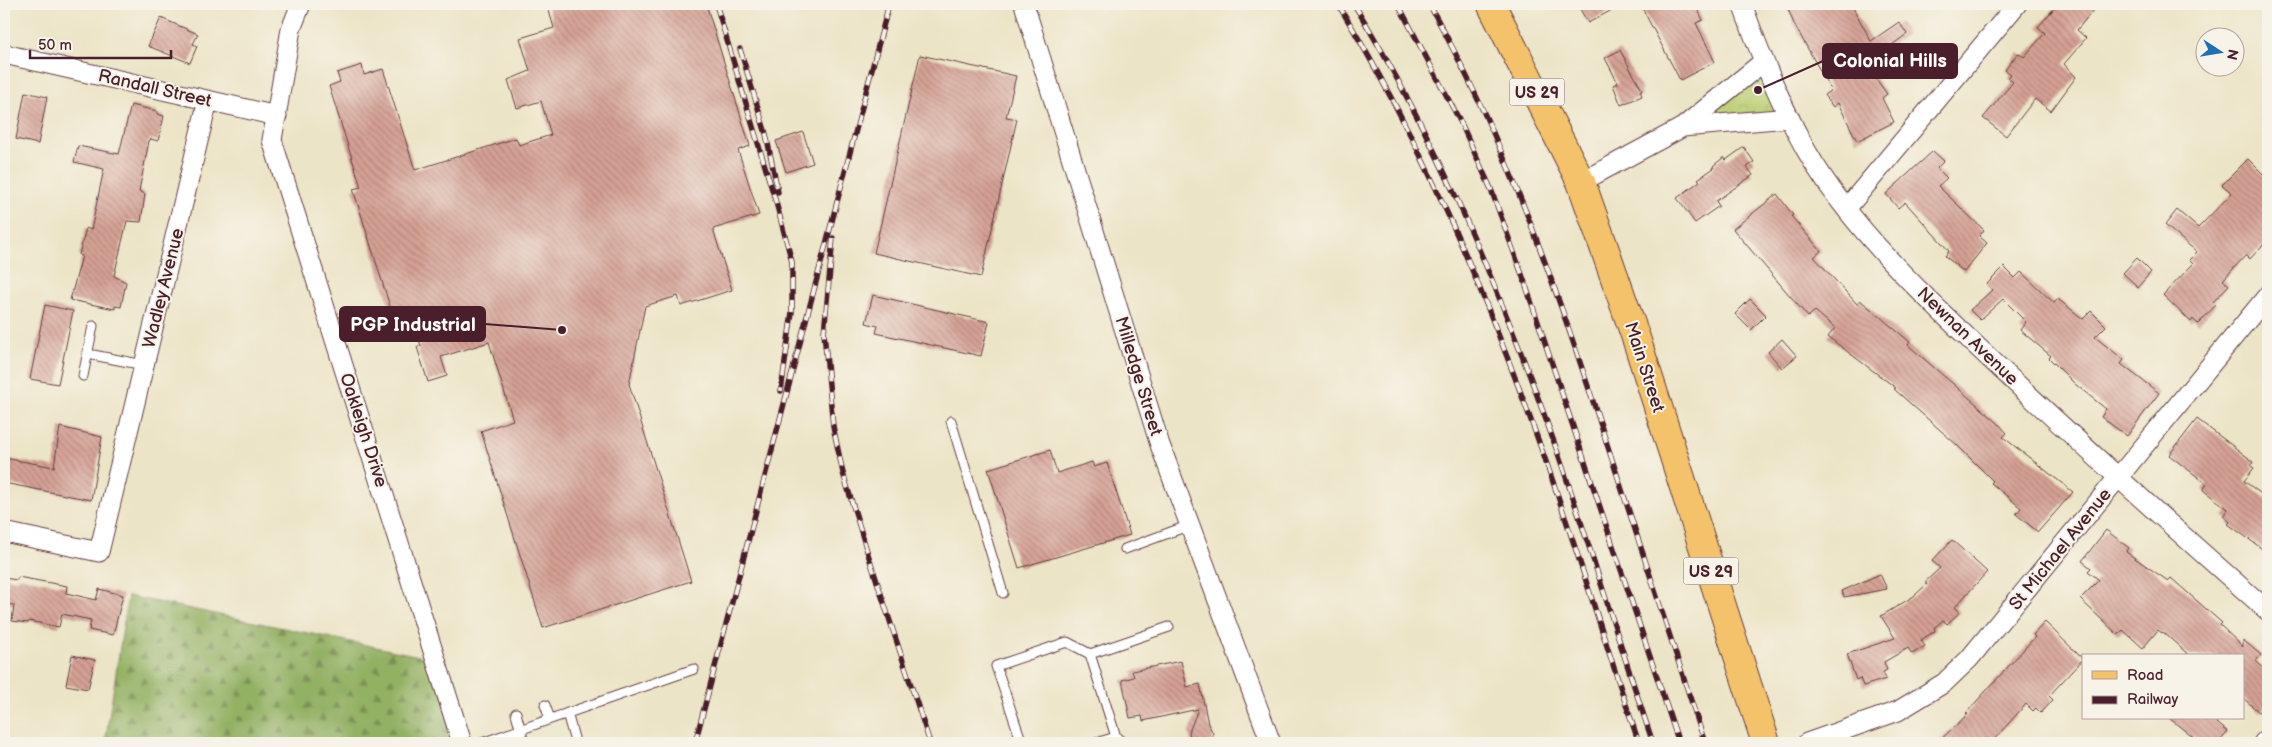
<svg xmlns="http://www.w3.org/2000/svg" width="2272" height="747" font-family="'Balsamiq Sans',sans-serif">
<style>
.forest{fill:url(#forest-firs);stroke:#6e6847}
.park{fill:url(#park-crowns);stroke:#82764e}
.building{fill:url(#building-back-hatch)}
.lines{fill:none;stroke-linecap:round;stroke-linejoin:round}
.service-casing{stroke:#623d42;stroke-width:11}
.minor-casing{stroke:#623d42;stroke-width:21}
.primary-casing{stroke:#623d42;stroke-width:30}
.service{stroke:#fff;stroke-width:9}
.minor{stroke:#fff;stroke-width:19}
.primary{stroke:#f4c26a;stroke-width:28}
.rail-casing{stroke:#4a1f2b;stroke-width:5.5}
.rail{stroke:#f7f3e8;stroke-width:4;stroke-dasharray:11;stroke-linecap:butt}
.labels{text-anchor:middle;stroke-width:4;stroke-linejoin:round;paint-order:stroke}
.shield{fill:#f7f3e8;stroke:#7e5f64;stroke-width:1}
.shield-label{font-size:16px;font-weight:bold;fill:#4a1f2b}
.street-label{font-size:18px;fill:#4a1f2b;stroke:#f7f3e8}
.leader{fill:none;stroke:#4a1f2b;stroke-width:2}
.callout-dot{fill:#4a1f2b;stroke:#f7f3e8;stroke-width:2}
.callout{fill:#4a1f2b;stroke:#4a1f2b;stroke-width:2}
.callout-label{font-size:19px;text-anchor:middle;font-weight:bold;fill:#fff}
</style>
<defs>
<pattern id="forest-firs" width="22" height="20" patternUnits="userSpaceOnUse" patternTransform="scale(1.25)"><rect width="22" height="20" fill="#93b163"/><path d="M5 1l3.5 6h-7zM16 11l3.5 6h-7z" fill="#7a8f52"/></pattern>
<pattern id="park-crowns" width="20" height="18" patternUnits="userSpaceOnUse" patternTransform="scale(1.25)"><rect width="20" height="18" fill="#bace71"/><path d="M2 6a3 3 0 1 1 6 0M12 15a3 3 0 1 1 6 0" fill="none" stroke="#a1b062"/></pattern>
<pattern id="building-back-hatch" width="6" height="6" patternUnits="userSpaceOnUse" patternTransform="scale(1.25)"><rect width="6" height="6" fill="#d5a194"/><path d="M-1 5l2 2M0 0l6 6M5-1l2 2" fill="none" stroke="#af8379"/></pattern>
</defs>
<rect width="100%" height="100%" fill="#f7f3e8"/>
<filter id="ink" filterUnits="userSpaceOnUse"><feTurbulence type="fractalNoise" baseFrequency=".02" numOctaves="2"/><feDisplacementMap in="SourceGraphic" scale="10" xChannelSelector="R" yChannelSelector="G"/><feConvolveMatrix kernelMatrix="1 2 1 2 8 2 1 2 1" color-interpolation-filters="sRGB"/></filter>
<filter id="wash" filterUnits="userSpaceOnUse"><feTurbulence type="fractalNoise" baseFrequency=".0096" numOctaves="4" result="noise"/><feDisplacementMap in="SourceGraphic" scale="20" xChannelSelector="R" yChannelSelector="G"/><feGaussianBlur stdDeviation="1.12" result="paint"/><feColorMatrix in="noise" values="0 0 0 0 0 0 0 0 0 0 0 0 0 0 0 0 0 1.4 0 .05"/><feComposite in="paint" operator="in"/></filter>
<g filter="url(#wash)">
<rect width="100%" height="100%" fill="#ece4c6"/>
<path class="forest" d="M128,596l301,62 34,85h-358z"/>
<path class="park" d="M1766,68l21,44 -92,14z"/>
<g id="blocks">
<path class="building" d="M547,4h159l44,142 -12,4 21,65 -46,14 19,61 -51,16 -3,-10 -33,10 -16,78 62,197 -148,47 -62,-197 32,-11 -24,-78 -48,15 6,19 -19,6 -11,-35 4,-1 -12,-38 -17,5 -39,-124 8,-2 -32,-101 11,-4 -3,-9 25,-8 2,10 19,-6 32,101 101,-32 3,7 32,-10 -10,-34 -24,7 -9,-28 22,-9 -10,-33 34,-10z
M1577,4h46l-35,19z
M1640,4h55l8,16 -7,3 19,39 -35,18z
M1786,4h65l20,37 28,-19 8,12 -37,27 8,12 -4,3 13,18 -5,4 12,24 -37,19 -19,-38 -5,4 -9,-12 7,-5 -37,-66z
M2058,4h40l-21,26 9,8 -22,26 12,13 -25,34 -16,-12 -29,37 -23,-18 30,-36 -5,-4 3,-4 -6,-4 13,-17 6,4 21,-24 -7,-6z
M161,18l37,16 -5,10 4,2 -7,17 -42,-17z
M1620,50l22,40 -2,1 2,5 -21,9 -8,-20 5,-2 -13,-25z
M920,55l96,21 -10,41 11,2 -36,158 -107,-24z
M25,92l22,5 -9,47 -22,-5z
M131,105l26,6v3l7,2 -6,25 -7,-2 -2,2 -10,50 6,3 -4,28 -14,-1 -13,55 12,6 -5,25 -6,-1v3l-45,-9 12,-44 -3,-1 7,-27 5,2 13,-61 -30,-7 4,-16 41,8z
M803,132l10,31 -27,9 -10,-31z
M1744,147l10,15 -7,5 6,8 -37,26 3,5 -24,17 -18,-25 23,-17 -2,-2 16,-11 -1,-2 11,-9 2,3z
M1933,151l11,10 -7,7 10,10 -9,8 46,44 -5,6 8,7 -23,29 -19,-16 4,-5 -44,-49 -7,6 -12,-14z
M2248,159l20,20v60l-18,20 -4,-4 -23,25 6,5 -16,17 3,3 -18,19 -5,-5 -2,3 -28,-27 30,-31 -4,-4 8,-8 -32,-27 12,-15 21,18 34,-35 -10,-8z
M1777,194l16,21 -2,1 30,35 -7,6 43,47 3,-4 50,42 -2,3 89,77 10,11 -4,4 70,55 -35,40 -22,-18 5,-6 -30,-25 2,-2 -36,-36 -63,-56 2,-1 -68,-51 7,-9 -20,-17 -7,6 -75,-88z
M2137,258l14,14 -13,15 -15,-14z
M2004,267l11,11 6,-6 33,31 4,-4 25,20 8,-8 15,15 -11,11 29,23 -3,4 38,29 -32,43 -26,-19 5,-8 -31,-25 -26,-26 2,-2 -31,-26 6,-8 -23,-23 -23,21 -10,-10 22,-20 -5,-6z
M873,295l116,27 -8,34 -105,-23 2,-7 -12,-3z
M1750,299l16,16 -15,15 -16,-16z
M45,305l28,6 -15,73 -28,-5z
M1782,339l15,17 -15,12 -14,-16z
M2197,419l57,43 -3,4 3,2 -10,13 24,18v54l-40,-29 2,-2 -7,-6 5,-7 -25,-19 4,-6 -38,-29z
M60,427l42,10 -11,63 -87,-17v-25l50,9z
M1050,450l7,23 35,-11 2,5 13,-4 23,72 -111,33 -31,-99z
M2106,530l23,18 -3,4 42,29 3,-3 51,45 -2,2 23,22v-7l18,15 -5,6 12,11v32l-8,9 -17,-15v-42h-53l-27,-24 -1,1 -4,-3 -15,18 -20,-18 -5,5 -38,-36 19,-19 -11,-9 3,-3 -9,-7z
M1952,540l35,32 -32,35 5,5 -13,12 -4,-4 -9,8 1,3 -14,9 4,6 -13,8 -4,-6 -24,14 3,8 -4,2 3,7 -23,7 -3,-8 -4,2 -9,-26 48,-16 -14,-22 33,-20 13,-12 -2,-2 15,-14 -8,-7z
M1880,574l7,15 -43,8 -2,-6z
M18,577l49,9 -1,7 30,7 3,-11 24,6 -10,40 -24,-5 2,-10 -29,-6 -3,13 -30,-6 -1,2 -16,-2 2,-16 -10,-1v-26l13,2z
M2045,622l38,37 -34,37 4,4 -12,13 -5,-5 -3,3 -7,-7 -35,39h-54l31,-29 -2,-1 69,-76 -2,-2z
M72,655l23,5 -7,29 -22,-4z
M1181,661l6,26 13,-3 8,40 5,9 -1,10h-21l-2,-11 9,-23 -55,12 -1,-5 -12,2 -8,-38 12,-3 -2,-6z
M2169,718h42l17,14 -10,11h-18z"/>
</g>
</g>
<g filter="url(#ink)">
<use href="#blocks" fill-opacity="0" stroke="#623d42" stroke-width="1"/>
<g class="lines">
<g class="service-casing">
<path id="service" d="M88,354l56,11
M83,376l10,-50
M951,421l52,172
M1125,549l65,-24
M1090,654l79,-27
M545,705l5,14
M516,713l8,30
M567,713l7,25
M482,743l212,-74
M1022,743l-26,-77 71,-24 23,12 26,83 7,6
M1096,743l20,-6"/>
</g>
<g class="minor-casing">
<path id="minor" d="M301,4l-10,25 -19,111 190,603
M1024,4l136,441 111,298
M1742,4c18,50 38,99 64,146 46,81 128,156 195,219 88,83 177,163 267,242
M4,54l273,62
M1683,127l107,-9
M1581,182l102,-55 80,-65
M1846,209l171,-205
M4,532l95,20 109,-452
M1807,743l91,-32 46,-28 25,-24 299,-364
M2263,743l5,-5"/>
</g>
<g class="primary-casing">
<path id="primary" d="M1491,4l90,178 55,156 130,405"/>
</g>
<use href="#service" class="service"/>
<use href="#minor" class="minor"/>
<use href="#primary" class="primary"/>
<g class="rail-casing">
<path id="rail" d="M716,4l61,202 15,56v50l-11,79
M1338,4c85,139 147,289 202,441 36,99 65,199 99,298
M1354,4c84,137 146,287 200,438 35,100 65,201 99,301
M1398,4l63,119 30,66 33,91 155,463
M1429,4c78,139 128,286 177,437 33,101 66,201 99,302
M740,49l26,85 12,58
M833,238l-9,95 9,93 10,47 24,78 63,192
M695,743l194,-739"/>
</g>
<use href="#rail" class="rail"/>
</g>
</g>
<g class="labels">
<g class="shield">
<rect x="1509.5" y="78.5" width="55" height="27" rx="4"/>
<rect x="1683.5" y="557.5" width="55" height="27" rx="4"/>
</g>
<g class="shield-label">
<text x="1537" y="98">US 29</text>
<text x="1711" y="577">US 29</text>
</g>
<g class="street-label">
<text transform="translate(155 88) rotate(13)" y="6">Randall Street</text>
<text transform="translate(163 288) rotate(-76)" y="6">Wadley Avenue</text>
<text transform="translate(1968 336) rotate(44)" y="6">Newnan Avenue</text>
<text transform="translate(1645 367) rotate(72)" y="6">Main Street</text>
<text transform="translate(1139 376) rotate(73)" y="6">Milledge Street</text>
<text transform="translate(364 430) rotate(72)" y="6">Oakleigh Drive</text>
<text transform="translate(2060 549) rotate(-51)" y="6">St Michael Avenue</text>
</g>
</g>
<path class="leader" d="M1758 90L1823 61M562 330L485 324"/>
<g class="callout-dot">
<circle cx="1758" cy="90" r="5"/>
<circle cx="562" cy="330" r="5"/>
</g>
<g class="callout">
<rect x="1823" y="44" width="134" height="34" rx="5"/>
<rect x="340" y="307" width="145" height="34" rx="5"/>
</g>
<g class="callout-label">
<text x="1890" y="67">Colonial Hills</text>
<text x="413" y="331">PGP Industrial</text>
</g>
<rect width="2272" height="747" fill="none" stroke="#f7f3e8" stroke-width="20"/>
<rect x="2082" y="654" width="162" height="65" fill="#f7f3e8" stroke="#b29e9c"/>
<rect x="2092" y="671" width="25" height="8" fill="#f4c26a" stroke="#b29e9c"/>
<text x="2127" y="680" font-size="15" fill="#4a1f2b">Road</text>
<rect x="2092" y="696" width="25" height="8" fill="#4a1f2b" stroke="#b29e9c"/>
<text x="2127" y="704" font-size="15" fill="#4a1f2b">Railway</text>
<g transform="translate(2220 52) rotate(102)"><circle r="24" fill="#f7f3e8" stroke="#b29e9c"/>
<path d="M0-4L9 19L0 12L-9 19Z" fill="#1f6fb2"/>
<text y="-8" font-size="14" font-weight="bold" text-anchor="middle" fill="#4a1f2b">N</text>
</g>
<path d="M30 50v8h141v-8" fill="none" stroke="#4a1f2b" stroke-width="2.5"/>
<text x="38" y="50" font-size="15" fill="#4a1f2b" stroke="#f7f3e8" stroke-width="4" paint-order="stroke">50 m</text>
</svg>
